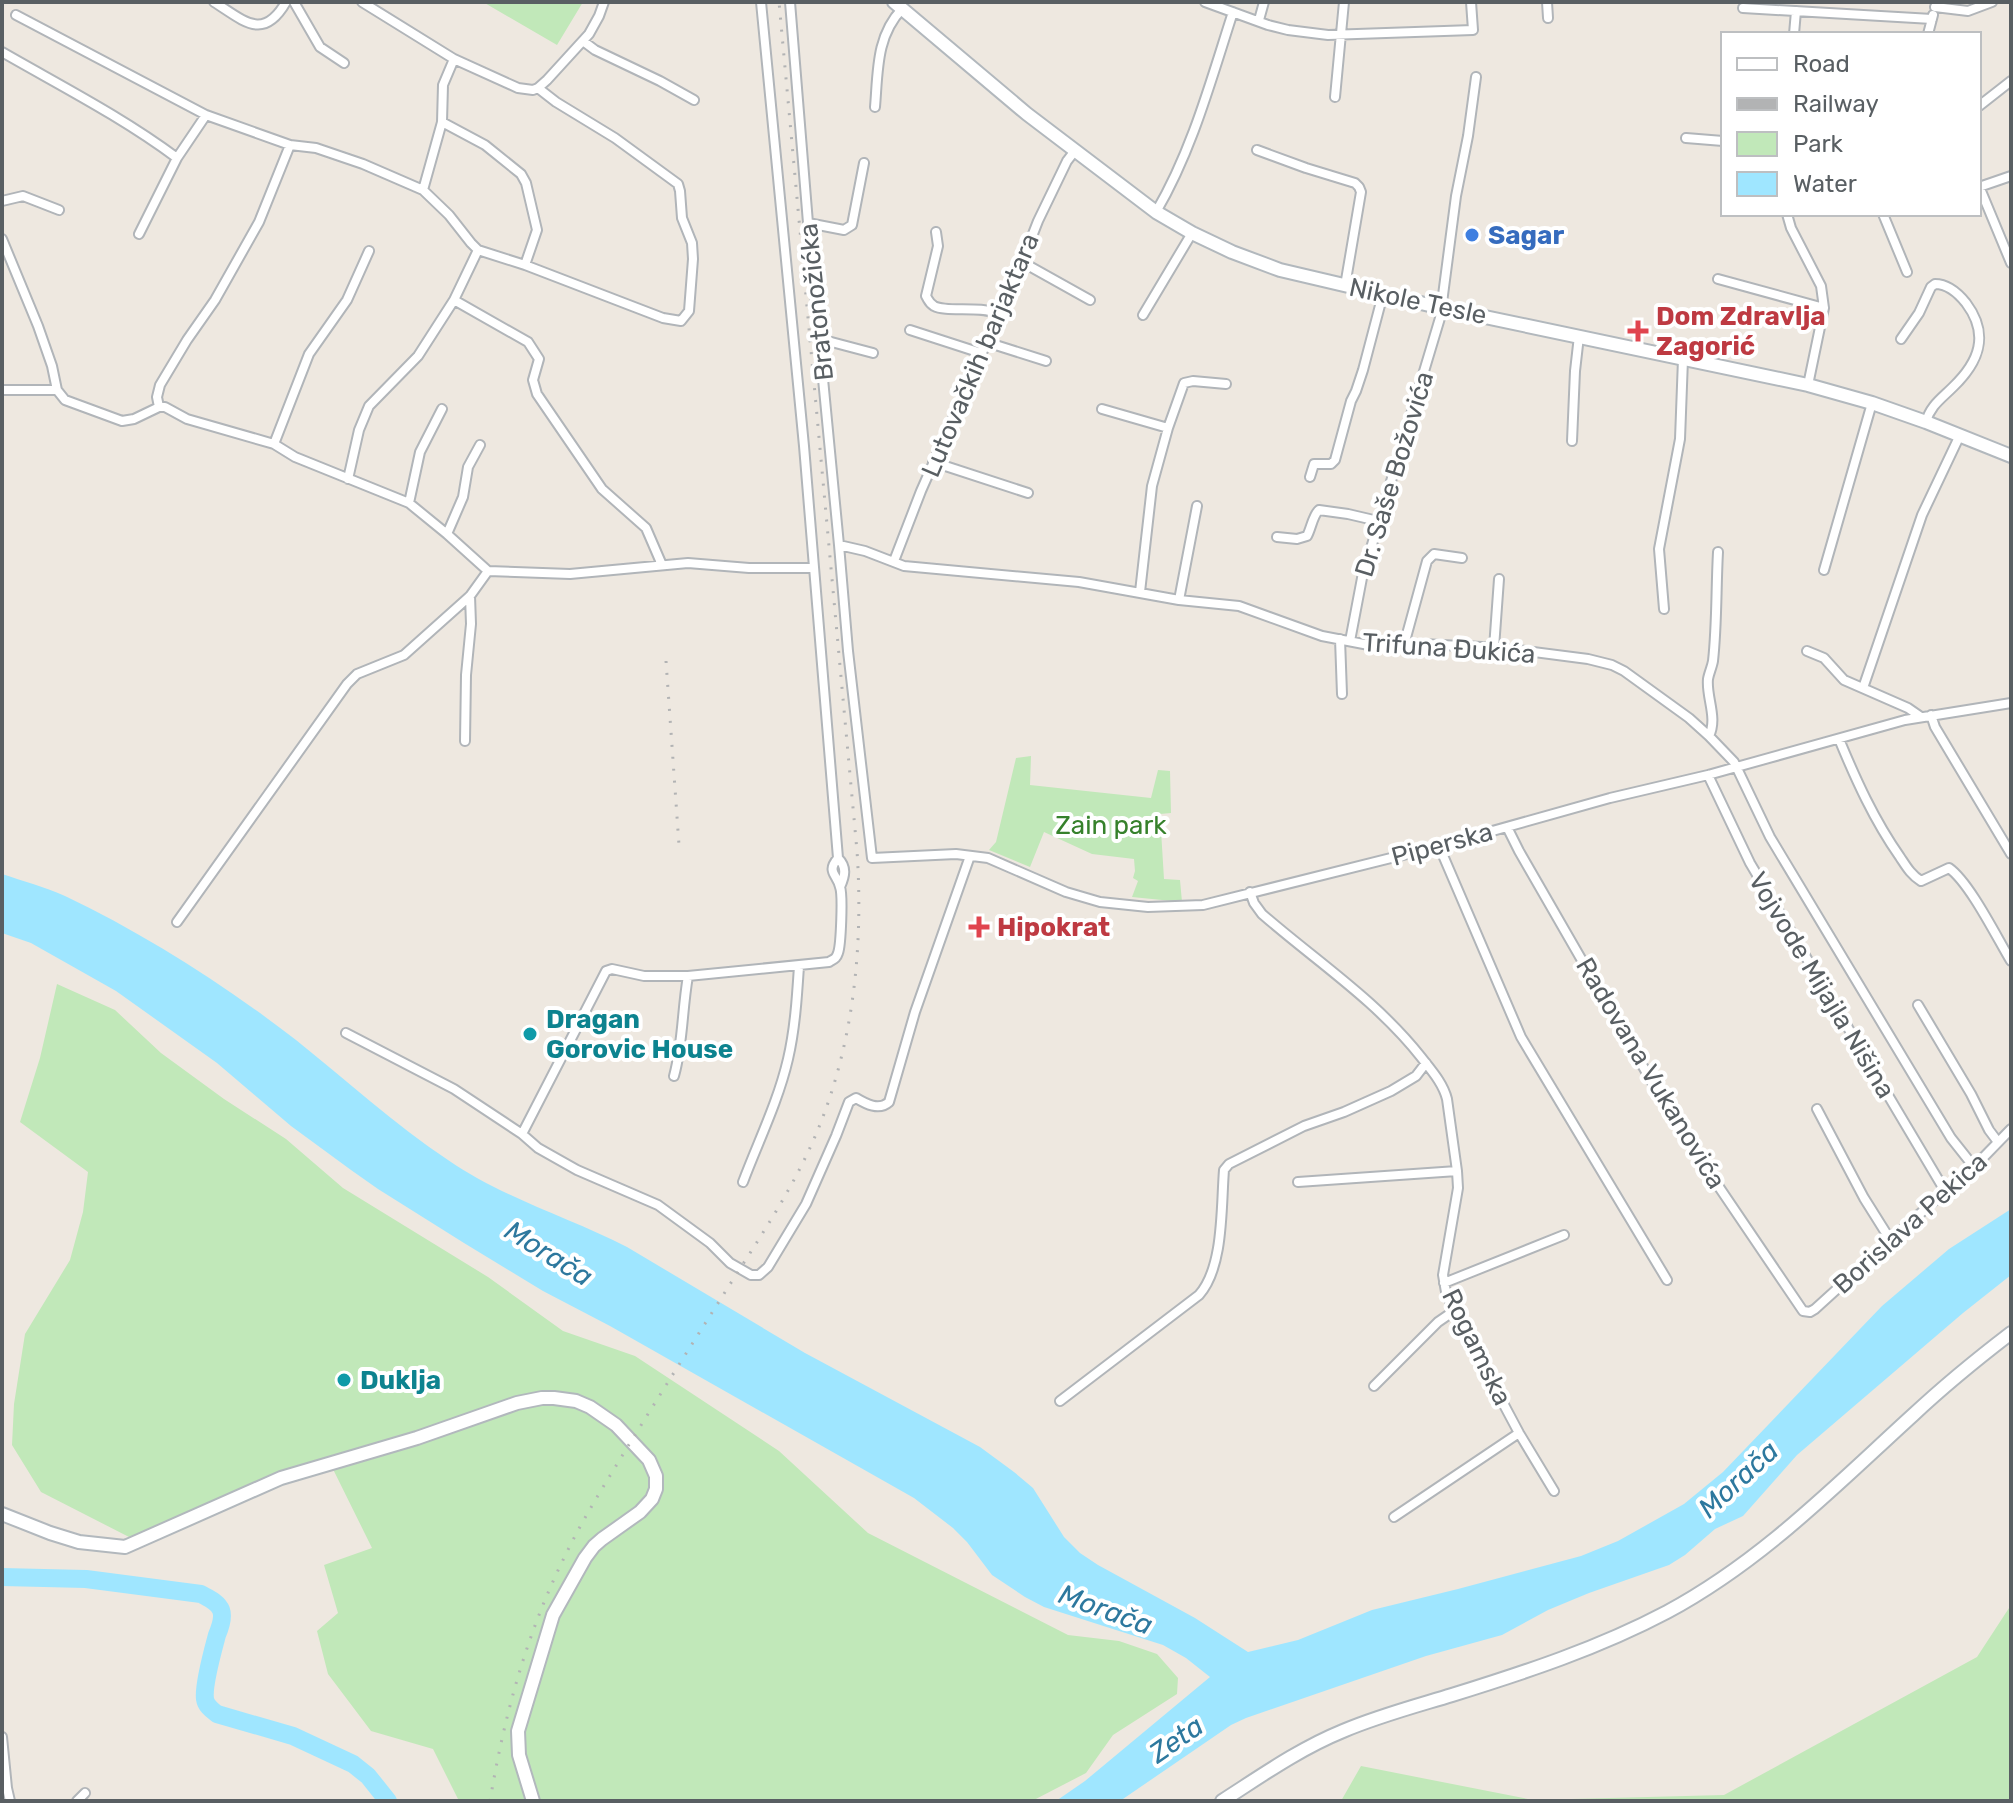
<svg xmlns="http://www.w3.org/2000/svg" width="2013" height="1803" font-family="Rubik,sans-serif">
<style>
.green{fill:#c1e8b9}
.water{fill:#9fe6ff}
.lines{fill:none;stroke-linecap:round;stroke-linejoin:round}
.river{stroke:#9fe6ff;stroke-width:18}
.street-casing{stroke:#b1b5b9;stroke-width:12}
.secondary-casing{stroke:#b2b8bd;stroke-width:16}
.street{stroke:#fff;stroke-width:8}
.secondary{stroke:#fff;stroke-width:12}
.rail{stroke:#b2b3b4;stroke-width:3;stroke-dasharray:2 10;stroke-linecap:butt}
.shop-dot{fill:#3f7fe0;stroke:#fff;stroke-width:3}
.health-dot{fill:#e0444e;stroke:#fff;stroke-width:3}
.culture-dot{fill:#0f9aa8;stroke:#fff;stroke-width:3}
.labels{text-anchor:middle;stroke-width:8;stroke-linejoin:round;paint-order:stroke}
.shop-label{font-size:26px;font-weight:bold;fill:#366cbe;stroke:#fff;text-anchor:start}
.street-label{font-size:26px;fill:#595f63;stroke:#fff}
.health-label{font-size:26px;font-weight:bold;fill:#be3a42;stroke:#fff;text-anchor:start}
.park-label{font-size:26px;fill:#36812b;stroke:#fff}
.culture-label{font-size:26px;font-weight:bold;fill:#0d838f;stroke:#fff;text-anchor:start}
.water-label{font-size:28px;font-style:italic;fill:#2d789e;stroke:#fff}
</style>
<rect width="100%" height="100%" fill="#eee8e0"/>
<path class="green" d="M483,2h100l-26,43z
M1031,756l-1,29 121,13 7,-28 12,1 1,42 -11,1 4,65 16,1 2,22 -50,-5 6,-16 -5,-3 2,-7 -1,-12 -42,-5 -48,-22 -14,35 -41,-17 7,-8 20,-84z
M57,984l58,26 46,43 63,46 62,40 57,49 145,89 75,54 72,25 144,95 89,82 200,102 51,6 38,13 21,24 -1,16 -64,41 -27,38 -54,28h-573l-26,-52 -62,-18 -43,-57 -11,-43 21,-18 -14,-48 48,-17 -44,-89 -100,35 -97,44 -90,-46 -29,-47 2,-41 11,-70 45,-74 13,-48 5,-40 -68,-50 20,-64z
M2011,1605v196h-670l20,-35 172,34 191,-5 253,-138z"/>
<path class="water" d="M2,874c21,7 43,13 63,22 80,38 161,90 231,144 50,40 98,84 152,120 55,38 120,57 179,87l178,106 175,94 34,25 19,16 31,49 16,16 18,12 97,53 53,34 50,-12 74,-30 86,-21 123,-33 37,-15 66,-37 39,-32 159,-166 67,-57 62,-40v66l-48,38 -166,142 -54,61 -28,13 -30,26 -16,10 -80,28 -41,17 -46,25 -76,21 -180,62 -15,7 -111,76h-64l29,-20 125,-104 -24,-19 -23,-13 -119,-38 -19,-10 -33,-22 -25,-33 -14,-14 -39,-30 -304,-172 -67,-35 -79,-48 -86,-54 -27,-19 -60,-44 -74,-63 -101,-72 -85,-48 -29,-10z"/>
<g class="lines">
<path class="river" d="M2,1577l84,2 115,15c7,4 17,8 20,16 3,8 -1,18 -4,25 -4,15 -14,50 -12,64 1,7 7,11 12,15l76,22 60,28 15,12 20,25"/>
<g class="street-casing">
<path id="street" d="M214,2c29,18 49,40 72,0
M294,2l26,45 24,16
M362,2l92,57 64,29 15,2 5,-2 9,-8 42,-46 10,-18 5,-14
M790,2l18,221 31,322 26,6 39,15 175,16 100,18 60,6 83,30 52,10 48,-2 80,4 86,11 24,6 12,6 65,47 20,18 25,26 36,75 181,301 23,29
M1205,2l63,23 20,5 40,5 145,-5 -2,-28
M1547,2l1,16
M1935,7l33,4 24,-9
M1743,8l189,11
M16,15l190,100 84,30 26,3 47,16 60,26 26,25 22,28 7,7 47,15 138,53 18,3 8,-10 4,-52 -1,-16 -10,-25 -2,-27 -2,-7 -63,-46 -59,-36 -18,-14
M1259,20l5,-18
M1794,34l2,-23
M1928,34l5,-19
M583,41l12,9 65,31 34,19
M2,52c59,34 120,65 175,106
M1335,97l9,-95
M1979,106l32,-25
M875,107c3,-35 1,-71 27,-98
M442,122l43,23 36,29 5,9 11,47 -12,35
M1686,138l37,3
M1257,150l49,18 49,15 4,4 2,5 -16,94
M1979,186l32,77
M1979,187l32,-11
M423,190l19,-68 1,-37 11,-26
M2,201l21,-5 36,14
M1156,212c36,-61 55,-132 77,-200
M1787,214l4,14 30,58 3,22 -16,77
M1883,214l24,58
M808,223l36,7 8,-5 12,-62
M936,232l2,14 -12,50c3,5 3,7 8,10 13,7 45,-1 65,8
M139,234l38,-76 29,-43
M2,239l36,87 14,40 5,24 8,10 57,21 12,-2 25,-12h6l22,12 87,25 21,13 114,46 38,31 41,37 82,3 118,-11 61,5h64
M1022,262l68,38
M1718,279l106,29
M454,300l74,42 11,17 -6,21 4,14 65,95 44,39 16,37
M1143,315l49,-82
M910,330l71,23
M820,339l53,14
M1901,339l18,-26 12,-26 4,-3c13,0 23,9 31,19 24,32 13,59 -13,84 -12,12 -23,19 -27,35
M986,342l60,19
M2,390h55
M159,407l-2,-10 3,-12 27,-45 28,-40 44,-78 31,-77
M1102,409l66,19
M1572,441l3,-70 4,-35
M274,444l35,-90 38,-54 22,-49
M933,462l95,31
M1310,477l4,-13h17l4,-4 16,-59 5,-10 7,-21 20,-76
M348,479l11,-49 10,-24 49,-50 36,-56 24,-50
M409,503l11,-51 22,-43
M447,534l16,-37 5,-30 12,-22
M1277,537l20,2 10,-3c4,-7 6,-21 12,-26l29,4 30,7
M839,545l9,106 24,207 84,-4 32,4 78,34 34,10 48,5 55,-2 236,-59 171,-48 98,-23 197,-55 106,-17
M894,561l27,-70 101,-229 16,-41 29,-60 7,-9
M1824,570l48,-167
M1140,592l12,-106 16,-58 16,-45 9,-2 33,3
M1179,600l18,-94
M1664,609l-5,-60 21,-110 3,-80
M1340,639l2,55
M1350,641l12,-63 78,-260 16,-122 12,-60 8,-59
M1404,645l23,-84 7,-7 28,4
M1494,648l5,-69
M1807,651l17,7 20,22 64,28 13,9
M1863,688l59,-173 38,-80
M1931,715l4,12 76,127
M1709,736c9,-18 -3,-39 -1,-57 1,-6 4,-12 5,-18 4,-36 3,-73 5,-109
M1839,739c17,41 35,81 61,118 6,9 11,18 21,24l28,-13c21,15 48,70 62,93
M465,741l1,-66 5,-51 -1,-28
M1708,775l42,88 195,328
M1507,827l12,24 156,271 128,189 7,1 5,-3 130,-118 29,-24 37,-38
M1439,846l82,191 146,243
M838,858c9,9 7,18 2,29
M1250,892l4,11 8,11c54,47 114,86 159,143 10,13 22,26 26,42l10,72 1,17 -15,87 3,17 8,19 65,122 35,58
M177,922l170,-238 10,-10 47,-19 66,-59 18,-25
M1918,1005l53,89 18,36 9,12
M346,1033l108,56 68,45 16,14 39,22 81,35 52,38 20,20 21,12h8l9,-8 38,-63 30,-68 13,-34 7,-4c10,6 23,13 33,4l26,-90 55,-156
M674,1076c9,-32 8,-66 14,-100
M1817,1109l47,89 27,43
M522,1134l84,-163 6,-2 32,7h44l141,-14c5,-3 7,-3 9,-9 3,-8 5,-58 2,-66 -3,-13 -14,-15 -2,-29l-34,-412 -43,-444
M743,1182c15,-40 35,-80 45,-123 7,-30 9,-62 11,-93
M1298,1182l159,-11
M1444,1283l120,-48
M1374,1386l64,-64 16,-11
M1060,1401l139,-106c25,-28 22,-88 25,-125l5,-6 75,-38 40,-14 47,-21 25,-15 10,-13
M1394,1517l125,-84
M2,1737l5,51 3,13
M77,1801l8,-8"/>
</g>
<g class="secondary-casing">
<path id="secondary" d="M894,2l133,112 129,98 36,21 40,19 48,18 162,38 366,77 64,18 54,19 85,34
M2,1514l48,19 29,9 46,5 156,-69 136,-40 100,-35 25,-5h12l22,3 14,6 26,18 33,35 7,16v13l-4,10 -12,13 -38,27 -8,7 -9,12 -32,57 -35,116 1,24 14,46
M1222,1801c39,-25 77,-52 121,-70 35,-15 73,-25 109,-36 74,-23 147,-47 215,-83 95,-51 168,-126 246,-197 31,-29 64,-56 98,-82"/>
</g>
<use href="#street" class="street"/>
<use href="#secondary" class="secondary"/>
<path class="rail" d="M666,661l13,184
M490,1801c14,-84 36,-166 74,-243 19,-40 43,-77 66,-115 34,-55 69,-110 104,-165 34,-53 68,-104 90,-164 31,-84 39,-174 33,-263l-78,-849"/>
</g>
<circle class="shop-dot" cx="1472" cy="235" r="8"/>
<g class="health-dot">
<path d="M1634 319h8v8h8v8h-8v8h-8v-8h-8v-8h8z"/>
<path d="M975 915h8v8h8v8h-8v8h-8v-8h-8v-8h8z"/>
</g>
<g class="culture-dot">
<circle cx="530" cy="1034" r="8"/>
<circle cx="344" cy="1380" r="8"/>
</g>
<g class="labels">
<g class="shop-label">
<text x="1488" y="244">Sagar</text>
</g>
<g class="street-label">
<text transform="translate(1418 301) rotate(12)" y="9">Nikole Tesle</text>
<text transform="translate(816 302) rotate(-96)" y="9">Bratonožićka</text>
<text transform="translate(980 355) rotate(-67)" y="9">Lutovačkih barjaktara</text>
<text transform="translate(1394 474) rotate(-73)" y="9">Dr. Saše Božovića</text>
<text transform="translate(1449 648) rotate(4)" y="9">Trifuna Đukića</text>
<text transform="translate(1442 844) rotate(-15)" y="9">Piperska</text>
<text transform="translate(1822 985) rotate(59)" y="9">Vojvode Mijajla Nišina</text>
<text transform="translate(1651 1073) rotate(59)" y="9">Radovana Vukanovića</text>
<text transform="translate(1910 1223) rotate(-42)" y="9">Borislava Pekica</text>
<text transform="translate(1477 1347) rotate(64)" y="9">Rogamska</text>
</g>
<g class="health-label">
<text x="1656" y="325">Dom Zdravlja<tspan x="1656" dy="30">Zagorić</tspan></text>
<text x="997" y="936">Hipokrat</text>
</g>
<g class="park-label">
<text x="1111" y="834">Zain park</text>
</g>
<g class="culture-label">
<text x="546" y="1028">Dragan<tspan x="546" dy="30">Gorovic House</tspan></text>
<text x="360" y="1389">Duklja</text>
</g>
<g class="water-label">
<text transform="translate(549 1253) rotate(32)" y="10">Morača</text>
<text transform="translate(1738 1479) rotate(-43)" y="10">Morača</text>
<text transform="translate(1106 1609) rotate(20)" y="10">Morača</text>
<text transform="translate(1176 1739) rotate(-35)" y="10">Zeta</text>
</g>
</g>
<rect width="2013" height="1803" fill="none" stroke="#595f63" stroke-width="8"/>
<rect x="1721" y="32" width="260" height="184" fill="#ffffff" stroke="#bdbfc1" stroke-width="2"/>
<rect x="1737" y="58" width="40" height="12" fill="#ffffff" stroke="#bdbfc1" stroke-width="2"/>
<text x="1793" y="72" font-size="24" fill="#595f63">Road</text>
<rect x="1737" y="98" width="40" height="12" fill="#b2b3b4" stroke="#bdbfc1" stroke-width="2"/>
<text x="1793" y="112" font-size="24" fill="#595f63">Railway</text>
<rect x="1737" y="132" width="40" height="24" fill="#c1e8b9" stroke="#bdbfc1" stroke-width="2"/>
<text x="1793" y="152" font-size="24" fill="#595f63">Park</text>
<rect x="1737" y="172" width="40" height="24" fill="#9fe6ff" stroke="#bdbfc1" stroke-width="2"/>
<text x="1793" y="192" font-size="24" fill="#595f63">Water</text>
</svg>
